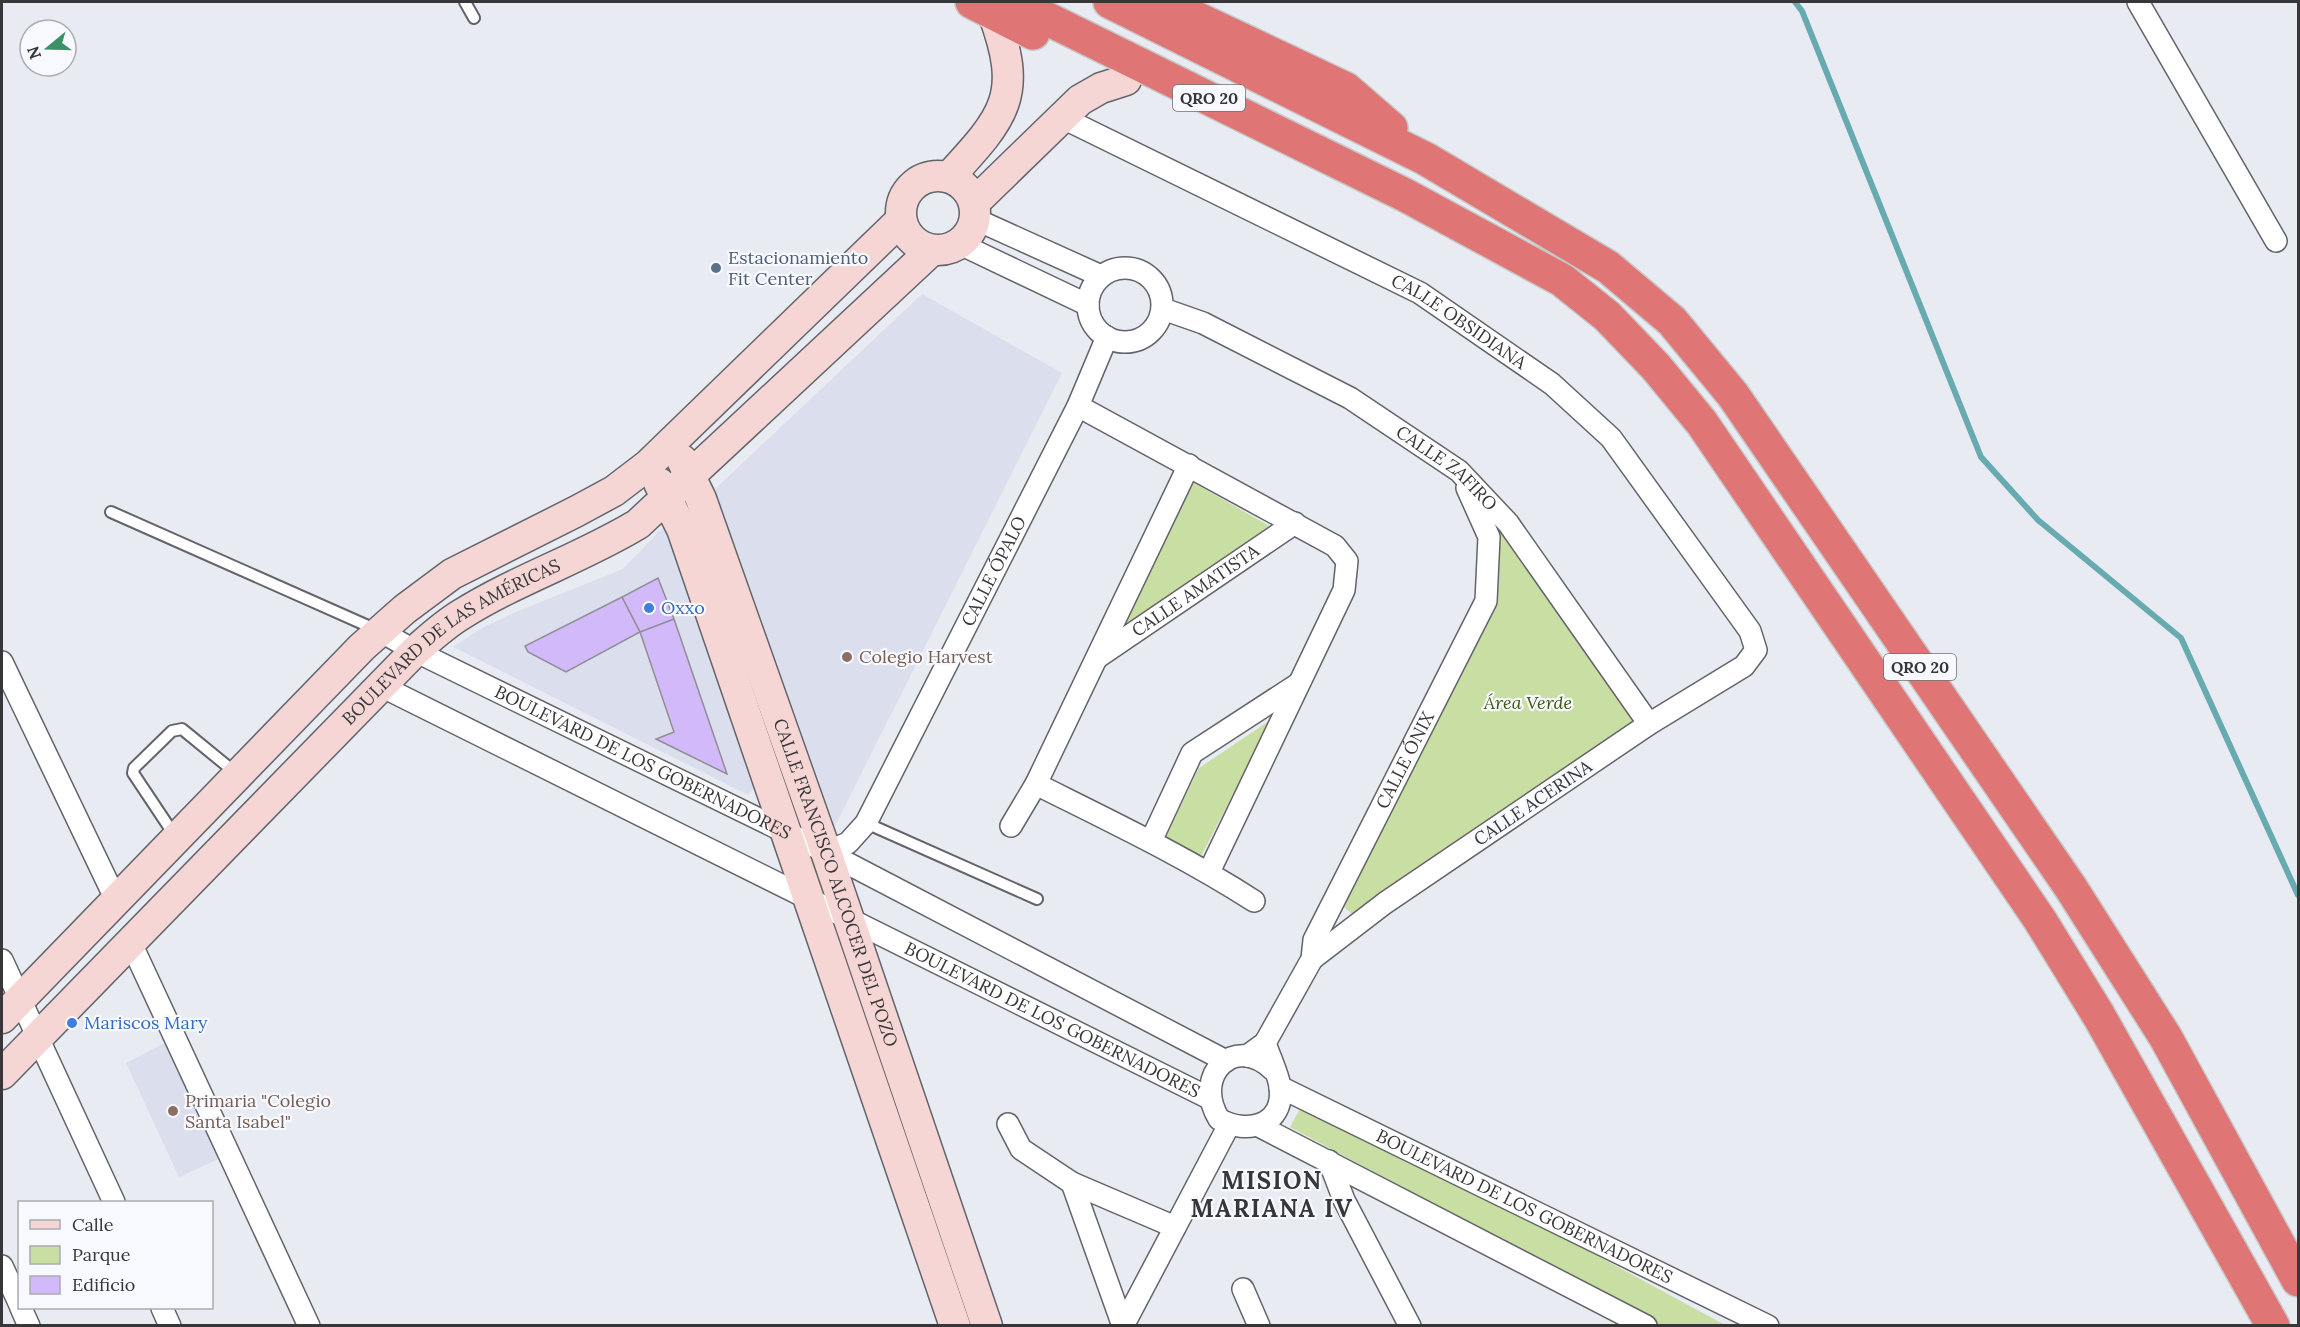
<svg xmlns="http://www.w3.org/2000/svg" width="2300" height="1327" font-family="Lora,serif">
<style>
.built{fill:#dadeed}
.green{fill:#c9dea3}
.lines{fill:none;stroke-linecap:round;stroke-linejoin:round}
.stream{stroke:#67aab0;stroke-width:6}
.building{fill:#d2b9f9;stroke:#908d94;stroke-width:1.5}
.lane-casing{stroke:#62646a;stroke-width:14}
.street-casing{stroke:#62646a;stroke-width:24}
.secondary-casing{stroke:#62646a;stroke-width:33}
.highway-casing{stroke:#c7c7c8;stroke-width:36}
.lane{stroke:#fff;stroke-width:10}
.street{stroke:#fff;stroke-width:21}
.secondary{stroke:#f5d6d5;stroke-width:30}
.highway{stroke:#df7574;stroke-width:33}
.service-dot{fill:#5c6f8a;stroke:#f7f9ff;stroke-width:2}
.shop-dot{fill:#3f7fe0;stroke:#f7f9ff;stroke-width:2}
.education-dot{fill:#8d6e63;stroke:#f7f9ff;stroke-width:2}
.labels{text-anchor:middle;stroke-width:4.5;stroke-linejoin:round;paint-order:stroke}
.shield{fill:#f7f9ff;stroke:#717175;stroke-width:1.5}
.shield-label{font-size:16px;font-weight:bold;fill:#37373a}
.service-label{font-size:18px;fill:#4e5e75;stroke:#f7f9ff;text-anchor:start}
.street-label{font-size:18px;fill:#37373a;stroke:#f7f9ff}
.shop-label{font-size:18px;fill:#366cbe;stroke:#f7f9ff;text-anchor:start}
.education-label{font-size:18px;fill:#785e54;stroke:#f7f9ff;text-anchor:start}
.park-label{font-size:18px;font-style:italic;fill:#43570f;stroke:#f7f9ff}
.district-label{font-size:24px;font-weight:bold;letter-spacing:1.5px;fill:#37373a;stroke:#f7f9ff}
</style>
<rect width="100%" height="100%" fill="#e9ebf3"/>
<path class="built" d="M922,294l140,79 -227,453 -120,-337z
M664,526l91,261 -7,8 -295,-148 29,-19 36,-17 105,-42z
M165,1043l56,115 -42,19 -53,-114z"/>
<path class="green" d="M1194,483l77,44 -158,108z
M1487,511l158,213 -292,191 -10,-9 1,-13 132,-269z
M1272,719l-73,141 -34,-21 34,-71z
M1306,1098l419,227h-65l-370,-198z"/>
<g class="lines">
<path class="stream" d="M1795,2l7,9 179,446 57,63 143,118 117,257"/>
</g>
<path class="building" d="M658,578l16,41 -34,13 -18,-35z
M622,597l18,35 -74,40 -38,-20 -3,-6z
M674,619l53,155 -71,-35 18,-7 -34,-100z"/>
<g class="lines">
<g class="lane-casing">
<path id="lane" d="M465,2l9,16
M111,512l266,118
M866,823l171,76
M175,836l-42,-63 1,-5 38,-37 10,-2 55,45"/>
</g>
<g class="street-casing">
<g id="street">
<path d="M2138,2l138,239"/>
<path id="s1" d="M1061,117l359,176 132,91 59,54 139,193 6,19 -12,16 -95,58 -264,179 -73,56"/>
<path d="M975,219l126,57"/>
<path d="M960,244l128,61"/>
<circle cx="1125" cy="305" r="37"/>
<path id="s2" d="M1163,309l40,14 147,75 109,73 49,52 141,201"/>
<path d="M1078,406l257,140 12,15 -3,29 -135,282"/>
<path id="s3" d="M380,631l35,20 411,201 400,209"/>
<path id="s4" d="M1098,657l197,-134"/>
<path d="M2,662l114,238"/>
<path id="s5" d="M379,685l830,413"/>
<path d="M1036,784c74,37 148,72 218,117"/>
<path d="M1011,826l25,-42 153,-319"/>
<path d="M1151,841l41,-88 106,-69"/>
<path id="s6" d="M826,852l22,-9 18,-20 212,-417 29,-69"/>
<path d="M130,941l179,385"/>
<path d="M2,960l112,242"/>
<path d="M1265,1043c4,12 14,33 15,44 5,39 -34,48 -61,32 -27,-44 16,-86 54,-49"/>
<path id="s7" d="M1247,1056l18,-13 47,-84 2,-19 172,-339 3,-64 -22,-49"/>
<path id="s8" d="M1280,1087l488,239"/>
<path d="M1008,1124l13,25 51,34 103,44"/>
<path d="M1259,1126l387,200"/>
<path d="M1329,1161l15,39 66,126"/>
<path d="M1072,1183l51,143"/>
<path d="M2,1266l18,39"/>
<path d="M1243,1289l16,37"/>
<path d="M21,1308l8,18"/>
<path d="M162,1308l8,18"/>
<path d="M1123,1326l106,-201"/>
</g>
</g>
<g class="secondary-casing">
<g id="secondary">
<circle cx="938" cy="213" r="37"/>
<path d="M949,177c56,-61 75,-81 44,-164"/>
<path d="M974,203l106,-103 21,-12 25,-8"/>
<path id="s9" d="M682,460l19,39 125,353 161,474"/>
<path d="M659,483l23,46 273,797"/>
<path d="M2,1018l360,-371 43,-38 47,-35 125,-63 37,-20 34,-26 253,-245"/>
<path id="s10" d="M2,1074l413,-423c15,-13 30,-27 47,-37 56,-35 120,-56 176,-90l294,-274"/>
</g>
</g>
<g class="highway-casing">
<path id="highway" d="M972,2l61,31
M1013,2l392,193 157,85 45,36 49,51 46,56 338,497 59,96 174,310
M1110,2l316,157 182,108 64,54 61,74 338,493 95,150 132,242
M1162,2l184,87 45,39"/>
</g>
<use href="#lane" class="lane"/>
<use href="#street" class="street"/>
<use href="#secondary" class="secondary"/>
<use href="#highway" class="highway"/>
</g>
<circle class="service-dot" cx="716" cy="268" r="6"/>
<g class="shop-dot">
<circle cx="649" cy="608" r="6"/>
<circle cx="72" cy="1023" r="6"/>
</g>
<g class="education-dot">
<circle cx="847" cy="657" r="6"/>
<circle cx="173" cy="1111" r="6"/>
</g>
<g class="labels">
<g class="shield">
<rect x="1173" y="85" width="72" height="26" rx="4.5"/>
<rect x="1884" y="654" width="72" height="26" rx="4.5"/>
</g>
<g class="shield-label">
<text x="1209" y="104">QRO 20</text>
<text x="1920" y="673">QRO 20</text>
</g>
<g class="service-label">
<text x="728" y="264">Estacionamiento<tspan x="728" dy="21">Fit Center</tspan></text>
</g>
<g class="street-label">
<text dy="6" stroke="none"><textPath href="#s1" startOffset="448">CALLE OBSIDIANA</textPath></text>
<text dy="6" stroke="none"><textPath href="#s2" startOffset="327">CALLE ZAFIRO</textPath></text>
<text dy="6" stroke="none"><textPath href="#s6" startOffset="333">CALLE ÓPALO</textPath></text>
<text dy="6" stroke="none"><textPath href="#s4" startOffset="118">CALLE AMATISTA</textPath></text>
<text dy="6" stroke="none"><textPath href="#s10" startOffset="626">BOULEVARD DE LAS AMÉRICAS</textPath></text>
<text dy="6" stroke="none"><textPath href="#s7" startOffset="339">CALLE ÓNIX</textPath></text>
<text dy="6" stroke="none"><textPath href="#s3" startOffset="294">BOULEVARD DE LOS GOBERNADORES</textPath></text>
<text transform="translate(1533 803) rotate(-34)" y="6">CALLE ACERINA</text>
<text dy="6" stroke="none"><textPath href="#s9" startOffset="450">CALLE FRANCISCO ALCOCER DEL POZO</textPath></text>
<text dy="6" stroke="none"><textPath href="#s5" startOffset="752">BOULEVARD DE LOS GOBERNADORES</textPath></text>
<text dy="6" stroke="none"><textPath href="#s8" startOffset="272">BOULEVARD DE LOS GOBERNADORES</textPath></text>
</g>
<g class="shop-label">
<text x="661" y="614">Oxxo</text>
<text x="84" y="1029">Mariscos Mary</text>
</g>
<g class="education-label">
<text x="859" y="663">Colegio Harvest</text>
<text x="185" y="1107">Primaria "Colegio<tspan x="185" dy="21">Santa Isabel"</tspan></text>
</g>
<g class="park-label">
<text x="1528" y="709">Área Verde</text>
</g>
<g class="district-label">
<text x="1272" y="1189">MISION<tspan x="1272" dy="28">MARIANA IV</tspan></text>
</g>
</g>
<rect width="2300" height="1327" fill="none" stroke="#37373a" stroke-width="6"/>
<rect x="18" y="1201" width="195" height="108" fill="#f7f9ff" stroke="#aaabb0" stroke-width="1.5"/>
<rect x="30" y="1220" width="30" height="9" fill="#f5d6d5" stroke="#aaabb0" stroke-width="1.5"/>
<text x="72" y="1231" font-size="18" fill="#37373a">Calle</text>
<rect x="30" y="1246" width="30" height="18" fill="#c9dea3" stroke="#aaabb0" stroke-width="1.5"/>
<text x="72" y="1261" font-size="18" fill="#37373a">Parque</text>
<rect x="30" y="1276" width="30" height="18" fill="#d2b9f9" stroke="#aaabb0" stroke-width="1.5"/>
<text x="72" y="1291" font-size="18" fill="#37373a">Edificio</text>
<g transform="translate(48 48) rotate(251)"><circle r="28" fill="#f7f9ff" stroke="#aaabb0" stroke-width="1.5"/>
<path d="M0-4.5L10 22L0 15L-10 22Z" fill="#3b9267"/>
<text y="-9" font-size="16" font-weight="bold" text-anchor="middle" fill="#37373a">N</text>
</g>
</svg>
